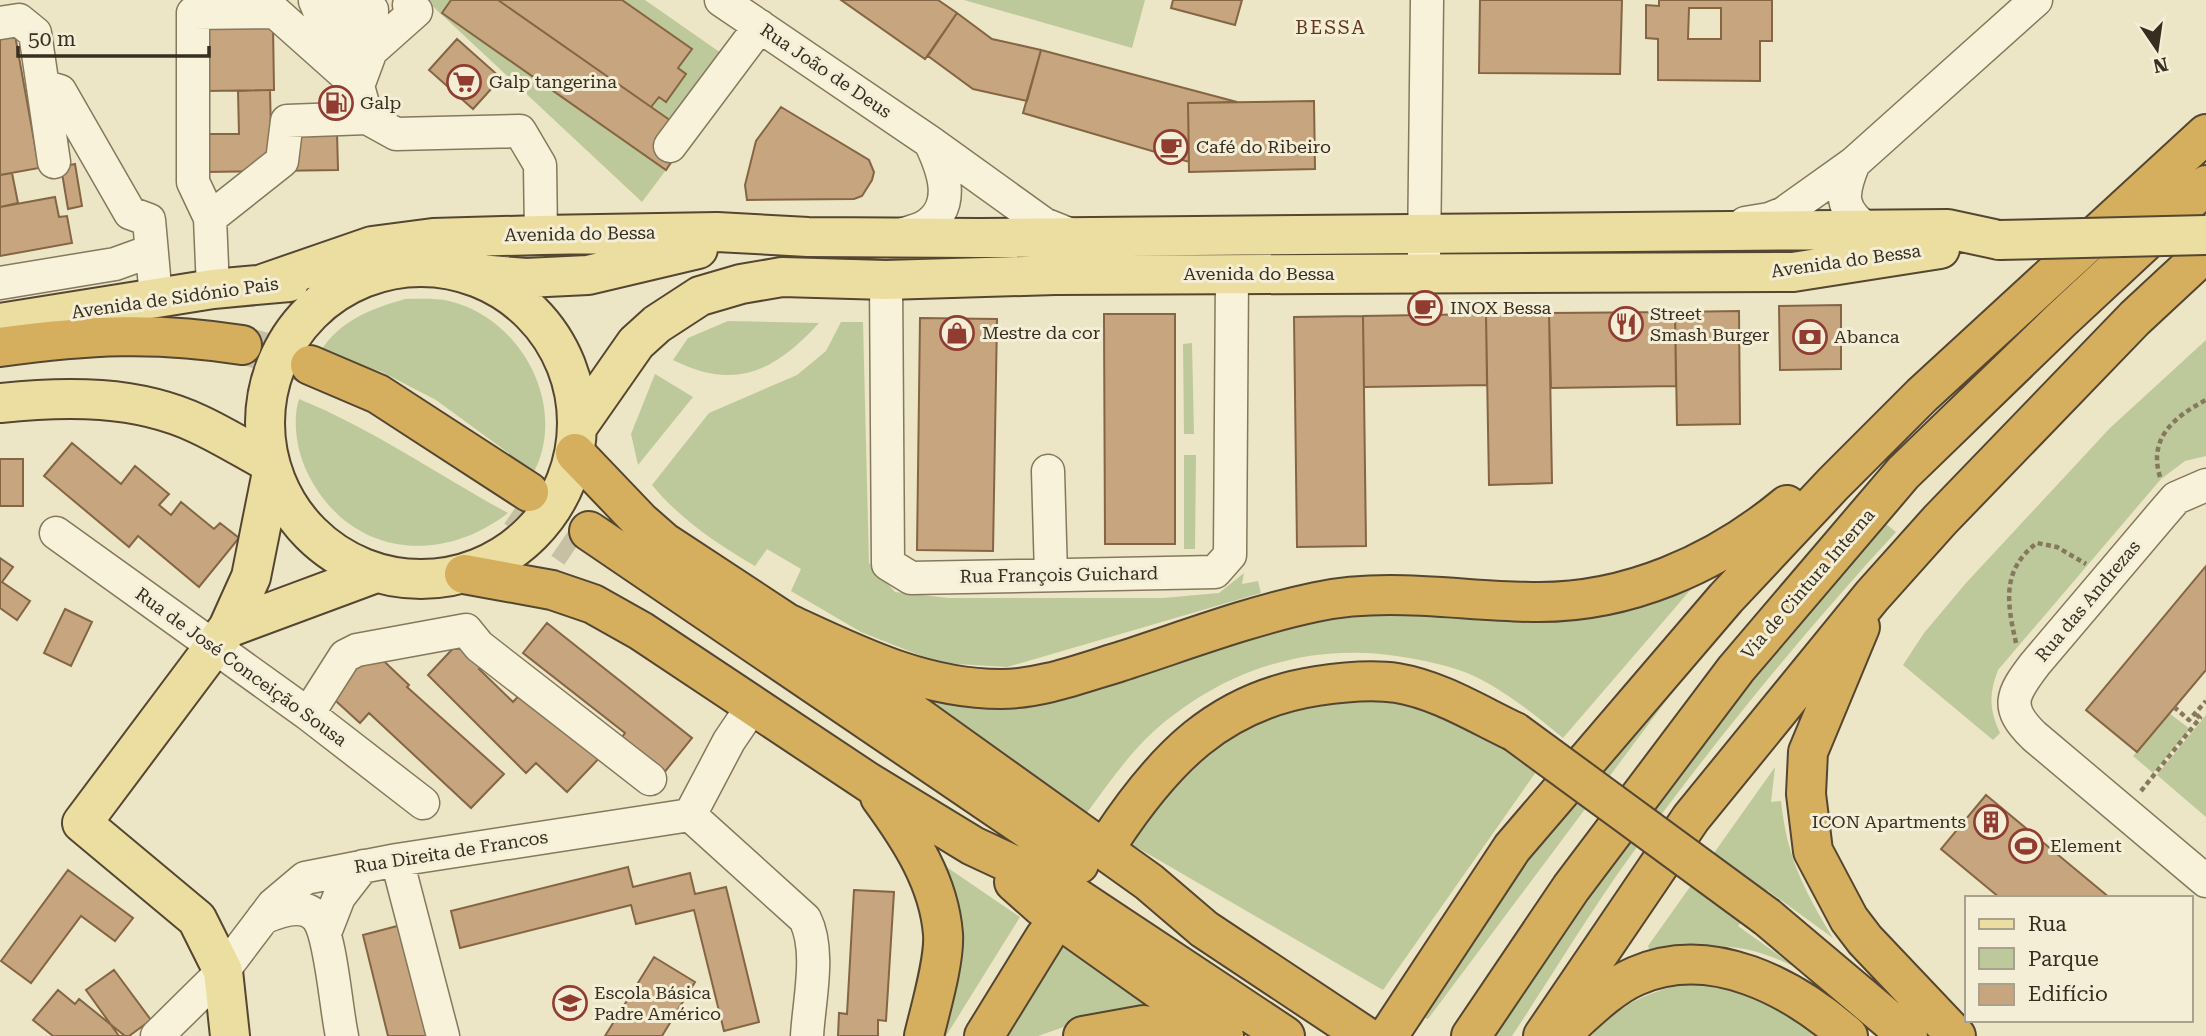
<svg xmlns="http://www.w3.org/2000/svg" width="2206" height="1036" font-family="'Roboto Serif',serif">
<style>
.green{fill:#bec99b}
.building{fill:#c7a67f;stroke:#846544;stroke-width:2;fill-rule:evenodd}
.lines{fill:none;stroke-linecap:round;stroke-linejoin:round}
.highway-tunnel{stroke:#c8c0a5;stroke-width:38;stroke-dasharray:38 19;stroke-linecap:butt}
.minor-casing{stroke:#86785d;stroke-width:35}
.major-casing{stroke:#544631;stroke-width:42}
.highway-casing{stroke:#544631;stroke-width:42}
.path{stroke:#86785d;stroke-width:4.5;stroke-dasharray:5 3.5;stroke-linecap:butt}
.minor{stroke:#f7f2d9;stroke-width:32}
.major{stroke:#ecdea1;stroke-width:38}
.highway{stroke:#d5af5d;stroke-width:38}
.major-bridge-casing{stroke:#544631;stroke-width:42;stroke-linecap:butt}
.highway-bridge-casing{stroke:#544631;stroke-width:42;stroke-linecap:butt}
.major-bridge{stroke:#ecdea1;stroke-width:38}
.highway-bridge{stroke:#d5af5d;stroke-width:38}
.labels{text-anchor:middle;stroke-width:6;stroke-linejoin:round;paint-order:stroke}
.street-label{font-size:18px;fill:#372e20;stroke:#f4eed6}
.poi-label{font-size:18px;fill:#372e20;stroke:#f4eed6;text-anchor:start}
.neighbourhood-label{font-size:19px;letter-spacing:2px;fill:#613722;stroke:#f4eed6}
</style>
<rect width="100%" height="100%" fill="#ece5c6"/>
<path class="green" d="M426,0h25l-9,14 224,156 -24,32z
M622,0h23l76,53 -48,69 -22,-15 8,-10 8,5 19,-27 -8,-7 14,-19z
M964,0h181l-13,48z
M405,299c14,0 31,-1 44,2 72,17 119,104 85,171l-98,-72 -54,-28 -62,-20c20,-32 51,-43 85,-53z
M728,321l91,2c-45,49 -84,68 -146,37l15,-22z
M841,322h22l6,241 26,29 54,6h214l56,-5 25,-20 -2,11 16,-3 3,12 -254,74 -68,-4 -78,-31 -70,-41 10,-22 -34,-20 -12,17c-38,-22 -75,-47 -103,-81l57,-72 88,-38 29,-24z
M2206,340v116l-21,5 -24,18 -163,191c-9,24 -9,39 2,63l-7,7 -90,-75 21,-32 42,-50 144,-155z
M1192,343l2,91h-10l-1,-90z
M655,374l38,23 -55,68 -7,-31z
M299,399c74,30 139,76 209,114 -70,54 -161,42 -201,-41 -10,-20 -15,-51 -8,-73z
M1184,455h12l-1,94h-11z
M1886,524l10,8c-95,103 -184,213 -267,326 -41,57 -78,119 -117,178h-18l131,-194 146,-188z
M1699,580l-136,158c-27,-22 -56,-46 -87,-61 -20,-10 -45,-15 -67,-19 -95,-18 -184,10 -256,74 -26,24 -46,54 -67,82l-160,-114 390,-89z
M1695,662l-267,357 -10,-5 104,-156z
M1337,696l72,6 64,27 63,43 -153,218 -252,-146 22,-32 -4,-6 92,-84z
M2169,713l21,16 -37,44 -20,-17z
M2206,715v102l-49,-42z
M1775,767l-4,35 10,-1c6,57 23,89 52,137l-66,-48 -29,36 59,42c-56,-28 -86,-24 -147,-17l-2,-5z
M940,856l8,12 72,49 -74,119h-13z
M1062,946l90,58 1,6 -49,3 -66,23h-35z
M1704,980l39,5 84,51h-236c35,-38 63,-46 113,-56z"/>
<path class="building" d="M451,0h47l176,123 4,29 -12,18 -224,-157z
M498,0h124l70,49 -14,19 8,6 -20,28 -7,-5 -8,10z
M841,0h97l19,13 -32,46z
M1173,0h69l-7,25 -64,-17z
M1480,0h142l-2,74 -141,-1z
M1659,0h113v41h-12v40l-102,-1v-41l-12,-1v-33l13,1zM1689,8h32v31h-33z
M957,13l35,26 49,11 -14,51 -54,-12 -45,-33z
M273,26l1,64 -68,1 -1,-64z
M15,35l24,133 -39,7v-138z
M457,39l44,39 -28,31 -44,-39z
M1041,50l196,52 -49,1 1,59 -166,-49z
M270,90l1,43 66,-1 1,38 -132,2 -1,-38h34l-1,-43z
M1314,101l1,68 -126,3 -1,-69z
M781,107l88,53 5,12 -2,8 -10,16 -8,3 -107,1 -2,-15 11,-44z
M75,164l7,42 -14,3 -7,-42z
M12,173l6,30 -18,4v-32z
M55,197l4,20 8,-1 5,27 -72,13v-49z
M1841,305v64l-61,1 -1,-64z
M1739,311l1,113 -63,1 -2,-113z
M1675,312l1,74 -125,2 -2,-75z
M1549,313l3,170 -63,2 -3,-171z
M1104,314h71v230h-70z
M1486,314l1,71 -123,2 -1,-71z
M1363,316l3,230 -69,1 -3,-230z
M920,318l77,1 -4,232 -76,-1z
M72,443l49,41 14,-18 34,28 -10,11 12,10 10,-13 33,27 6,-6 19,15 -40,49 -61,-51 -9,11 -85,-71z
M0,459h23v47h-23z
M0,558l13,9 -11,15 28,19 -13,19 -17,-12z
M2206,566v104l-69,82 -51,-42z
M65,609l27,13 -21,44 -27,-13z
M547,623l145,115 -29,36 -43,-34 5,-7 -102,-80z
M461,640l24,23 -6,6 34,33 13,-14 79,64 -38,40 -31,-29 -10,10 -98,-98z
M369,647l40,38 -2,2 97,87 -33,34 -102,-95 -9,10 -34,-31z
M1986,795l124,103h-110l-59,-49z
M628,867l5,20 57,-14 5,21 31,-7 33,135 -35,9 -30,-121 -58,14 -5,-19 -171,43 -9,-37z
M68,870l65,48 -18,23 -34,-25 -50,67 -30,-22z
M854,890l40,2 -8,129 -8,-1v16h-40l1,-23 8,1z
M401,925l28,111h-41l-25,-101z
M654,957l41,25 -33,54h-57z
M114,970l37,50 -22,16h-10l-33,-46z
M58,990l17,14 4,-5 46,37h-72l-20,-16z"/>
<g class="lines">
<path class="highway-tunnel" d="M242,345l68,20
M515,508l60,41"/>
<g class="minor-casing">
<path id="minor" d="M721,0l209,142 114,82 30,12
M315,1c24,5 42,10 51,35
M315,1c13,32 21,40 56,50
M0,23l19,-3 16,13 19,129
M371,51l45,-40 -7,-6
M43,86l17,5 70,122 19,7 7,78
M358,86l13,-35 1,-41 -11,-10
M670,146l90,-120
M1854,163c-13,31 -15,46 14,67
M210,218l-17,-36v-169l82,-1 83,74 9,32
M1745,223l24,-4 15,-6 70,-50 182,-163
M897,236c8,-3 20,-5 27,-9 34,-20 19,-58 6,-85
M1424,258l3,-258
M886,280l2,284 23,14 304,-6 15,-17 2,-280
M0,283l115,-19 36,-13
M213,289l-3,-71 72,-57 5,-40 80,-3 29,16 124,-3 20,34 1,70
M1048,471l3,104
M2206,485l-30,13 -13,15 -128,151c-23,30 -31,43 -1,72l172,145
M56,533l252,181 115,89
M308,714l37,-58 12,-6 109,-20 13,16 171,133
M690,815l115,104c16,32 4,81 2,117
M690,815l39,-74 23,-34
M397,860l46,176
M263,918c16,-7 42,-17 55,1 13,18 18,90 24,117
M325,933l14,-36 24,-31
M157,1036l66,-65 50,-66 32,-27 92,-18 293,-45"/>
</g>
<g class="major-casing">
<path id="major" d="M265 423a156 156 0 1 1 312 0a156 156 0 1 1-312 0Z
M478,274l48,4 62,-3 110,-26
M265,283l107,-37 61,-8 108,-3 176,-3 91,5 171,1 969,-9 51,11
M0,323l213,-34 76,-7
M0,403c66,-7 137,-8 198,21 24,11 48,26 72,39
M578,426l58,-83 21,-19 43,-28 41,-12 41,-7 104,3 169,-5 738,-3 147,-23
M228,628l148,-55
M230,1036l-7,-65 -26,-52 -115,-96 146,-195 23,-51 21,-105"/>
</g>
<g class="highway-casing">
<path id="highway" d="M0,347c87,-12 155,-16 242,-2
M310,365l68,29 151,98
M575,453l65,68 24,21 123,81 362,259 55,47 161,107
M589,531l490,333
M464,574l88,16 41,14 48,27 227,151 105,64 86,40 226,150
M787,623c69,32 136,66 214,66 40,0 81,-16 118,-27 65,-21 130,-46 197,-60 71,-15 144,-1 216,0 94,2 184,-38 255,-97
M1860,627l-52,125 -2,42 7,57 36,68 16,21 91,96
M880,797c30,41 59,85 63,137 2,26 -13,76 -19,102
M1111,839c53,-80 108,-138 206,-153 26,-4 54,-7 80,-3 42,7 80,31 118,49
M1014,882l27,24 183,130
M1767,917l141,119
M984,1036l61,-99
M1083,1036l61,-11 46,11
M1388,1036l124,-188 214,-250 107,-114 89,-89 284,-261
M1471,1036l100,-148 165,-219 167,-196 158,-153 145,-135
M1543,1036l148,-218 181,-222 68,-76 195,-202 71,-66
M1559,1036c23,-20 49,-48 77,-60 75,-33 156,11 212,60"/>
</g>
<path class="path" d="M2160,477c-12,-39 14,-60 46,-77
M2016,643c-9,-40 -15,-73 21,-100l20,4 29,17
M2174,707l15,13 17,-19
M2141,791l59,-73 -5,-5"/>
<use href="#minor" class="minor"/>
<use href="#major" class="major"/>
<use href="#highway" class="highway"/>
<g class="major-bridge-casing">
<path id="major-bridge" d="M1999,240l207,-5"/>
</g>
<g class="highway-bridge-casing">
<path id="highway-bridge" d="M1515,732l252,185"/>
</g>
<use href="#major-bridge" class="major-bridge"/>
<use href="#highway-bridge" class="highway-bridge"/>
</g>
<defs>
<g id="supermarket-ring" transform="scale(1.75)"><circle r="9.5" fill="#f4eed6" stroke="#913c31" stroke-width="1.5"/><path d="M-6-5.5h2.5l.6 2H6L4.5 2H-2.5L-4.4-4H-6ZM-1.5 3.2a1.3 1.3 0 1 0 .1 0ZM3 3.2a1.3 1.3 0 1 0 .1 0Z" fill="#913c31"/></g>
<g id="fuel-ring" transform="scale(1.75)"><circle r="9.5" fill="#f4eed6" stroke="#913c31" stroke-width="1.5"/><path d="M-5.5-6h7V0h2V4h1.3V-2.5L3-4.5l.8-.8L6-3V5H2.5V1h-1V6h-7ZM-4.2-4.7v3.2H.2V-4.7Z" fill="#913c31"/></g>
<g id="cafe-ring" transform="scale(1.75)"><circle r="9.5" fill="#f4eed6" stroke="#913c31" stroke-width="1.5"/><path d="M-5.5-4.5H6V0H3Q3 3.5 0 3.5H-2.5Q-5.5 3.5-5.5 0ZM3-3.2v2h1.7v-2ZM-6 4.5H4V6H-6Z" fill="#913c31"/></g>
<g id="restaurant-ring" transform="scale(1.75)"><circle r="9.5" fill="#f4eed6" stroke="#913c31" stroke-width="1.5"/><path d="M-5-6h1v4h1v-4h1v4h1v-4h1v5L-1.5 .5V6h-2V.5L-5-1ZM5-6V6H3V1.5H1.5Q1.5-4 5-6Z" fill="#913c31"/></g>
<g id="shop-ring" transform="scale(1.75)"><circle r="9.5" fill="#f4eed6" stroke="#913c31" stroke-width="1.5"/><path d="M-5-2.5h2.3a2.7 3.5 0 0 1 5.4 0H5L5.5 6h-11ZM-1.5-2.5h3a1.5 2.3 0 0 0-3 0Z" fill="#913c31"/></g>
<g id="bank-ring" transform="scale(1.75)"><circle r="9.5" fill="#f4eed6" stroke="#913c31" stroke-width="1.5"/><path d="M-6-4H6V4H-6ZM0-2.3a2.3 2.3 0 1 0 0 4.6a2.3 2.3 0 1 0 0-4.6Z" fill="#913c31"/></g>
<g id="building-ring" transform="scale(1.75)"><circle r="9.5" fill="#f4eed6" stroke="#913c31" stroke-width="1.5"/><path d="M-4-6H4V6H1V3H-1V6H-4ZM-2.5-4.3h1.7v1.8h-1.7ZM.8-4.3h1.7v1.8H.8ZM-2.5-1h1.7V.8h-1.7ZM.8-1h1.7V.8H.8Z" fill="#913c31"/></g>
<g id="stadium-ring" transform="scale(1.75)"><circle r="9.5" fill="#f4eed6" stroke="#913c31" stroke-width="1.5"/><path d="M0-5a6.5 5 0 1 0 0 10a6.5 5 0 1 0 0-10ZM-3.5-1.8h7v3.6h-7Z" fill="#913c31"/></g>
<g id="school-ring" transform="scale(1.75)"><circle r="9.5" fill="#f4eed6" stroke="#913c31" stroke-width="1.5"/><path d="M0-5L7-2L0 1L-7-2ZM-4 1L0 2.5L4 1V4Q0 6-4 4Z" fill="#913c31"/></g>
</defs>
<g fill-rule="evenodd">
<use href="#supermarket-ring" x="464" y="82"/>
<use href="#fuel-ring" x="336" y="103"/>
<use href="#cafe-ring" x="1171" y="147"/>
<use href="#cafe-ring" x="1425" y="308"/>
<use href="#restaurant-ring" x="1626" y="324"/>
<use href="#shop-ring" x="957" y="333"/>
<use href="#bank-ring" x="1810" y="337"/>
<use href="#building-ring" x="1991" y="822"/>
<use href="#stadium-ring" x="2026" y="846"/>
<use href="#school-ring" x="570" y="1003"/>
</g>
<g class="labels">
<g class="street-label">
<text transform="translate(826 71) rotate(34)" y="6">Rua João de Deus</text>
<text transform="translate(580 234) rotate(-1)" y="6">Avenida do Bessa</text>
<text transform="translate(1846 261) rotate(-8)" y="6">Avenida do Bessa</text>
<text x="1259" y="280">Avenida do Bessa</text>
<text transform="translate(175 298) rotate(-8)" y="6">Avenida de Sidónio Pais</text>
<text transform="translate(1059 575) rotate(-1)" y="6">Rua François Guichard</text>
<text transform="translate(1808 584) rotate(-49)" y="6">Via de Cintura Interna</text>
<text transform="translate(2088 601) rotate(-50)" y="6">Rua das Andrezas</text>
<text transform="translate(241 667) rotate(36)" y="6">Rua de José Conceição Sousa</text>
<text transform="translate(451 852) rotate(-9)" y="6">Rua Direita de Francos</text>
</g>
<g class="poi-label">
<text x="489" y="88">Galp tangerina</text>
<text x="360" y="109">Galp</text>
<text x="1196" y="153">Café do Ribeiro</text>
<text x="1450" y="314">INOX Bessa</text>
<text x="1650" y="320">Street<tspan x="1650" dy="21">Smash Burger</tspan></text>
<text x="982" y="339">Mestre da cor</text>
<text x="1834" y="343">Abanca</text>
<text x="1966" y="828" text-anchor="end">ICON Apartments</text>
<text x="2050" y="852">Element</text>
<text x="594" y="999">Escola Básica<tspan x="594" dy="21">Padre Américo</tspan></text>
</g>
<g class="neighbourhood-label">
<text x="1331" y="34">BESSA</text>
</g>
</g>
<rect x="1965" y="896" width="228" height="126" fill="#f4eed6" stroke="#a8a18d" stroke-width="2"/>
<rect x="1979" y="919" width="35" height="10" fill="#ecdea1" stroke="#a8a18d" stroke-width="2"/>
<text x="2028" y="931" font-size="21" fill="#372e20">Rua</text>
<rect x="1979" y="948" width="35" height="21" fill="#bec99b" stroke="#a8a18d" stroke-width="2"/>
<text x="2028" y="966" font-size="21" fill="#372e20">Parque</text>
<rect x="1979" y="984" width="35" height="21" fill="#c7a67f" stroke="#a8a18d" stroke-width="2"/>
<text x="2028" y="1001" font-size="21" fill="#372e20">Edifício</text>
<g transform="translate(2157 49) rotate(167)" stroke="#f4eed6" stroke-width="5" paint-order="stroke">
<path d="M0-5L12 26L0 18L-12 26Z" fill="#372e20"/>
<text y="-10" font-size="19" font-weight="bold" text-anchor="middle" fill="#372e20">N</text>
</g>
<path d="M18 46v10h191v-10" fill="none" stroke="#372e20" stroke-width="3.5"/>
<text x="28" y="46" font-size="21" fill="#372e20" stroke="#f4eed6" stroke-width="5" paint-order="stroke">50 m</text>
</svg>
